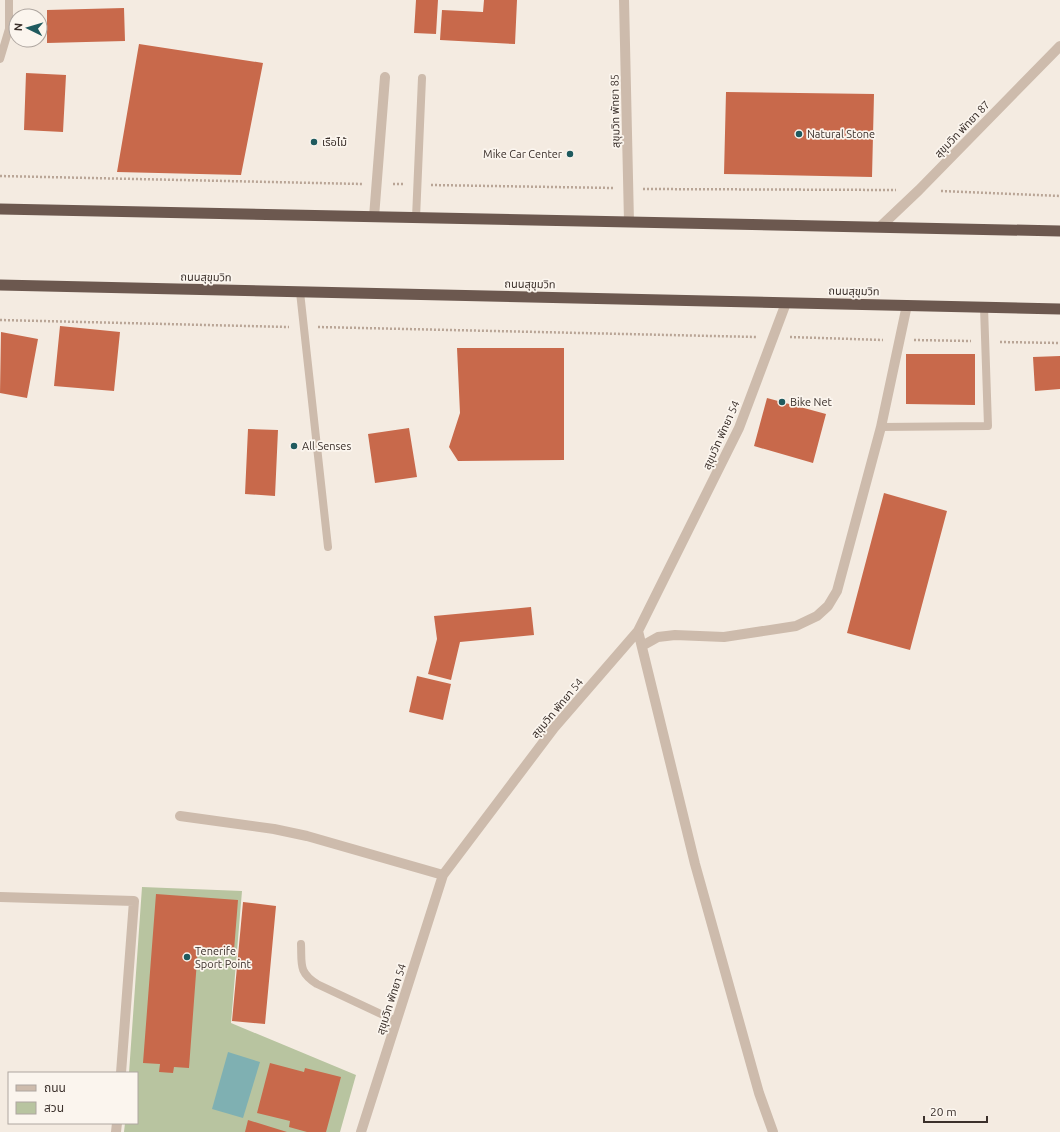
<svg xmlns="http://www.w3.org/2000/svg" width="1060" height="1132" font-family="Ubuntu,'Noto Sans Thai',sans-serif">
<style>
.green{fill:#b8c4a0}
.water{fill:#7fb0b2}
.building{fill:#c8694b}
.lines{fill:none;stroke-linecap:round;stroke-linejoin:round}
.path{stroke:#b9a596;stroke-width:2.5;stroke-dasharray:2 2;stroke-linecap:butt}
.service{stroke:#cdbbac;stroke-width:8}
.minor{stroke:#cdbbac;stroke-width:10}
.tertiary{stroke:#cdbbac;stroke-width:10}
.trunk{stroke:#6c584f;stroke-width:11}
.poi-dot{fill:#1f5a5e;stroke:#fbf5ee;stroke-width:1.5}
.labels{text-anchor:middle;stroke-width:3.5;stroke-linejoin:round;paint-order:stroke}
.street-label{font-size:11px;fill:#3b302b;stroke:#fbf5ee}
.poi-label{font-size:11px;fill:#3b302b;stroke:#fbf5ee;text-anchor:start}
</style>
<rect width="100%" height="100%" fill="#f4ebe1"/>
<path class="green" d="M142,887l100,4 -11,132 125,52 -16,57h-216l1,-9h12v-50h-8z"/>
<path class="water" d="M228,1052l32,10 -17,56 -31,-9z"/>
<path class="building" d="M416,0h22l-2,34 -22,-1z
M484,0h33l-2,44 -75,-4 2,-30 41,2z
M124,8l1,33 -78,2v-33z
M139,44l124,19 -22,112 -124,-3z
M26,73l40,2 -3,57 -39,-2z
M726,92l148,2 -2,83 -148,-3z
M60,326l60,6 -6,59 -60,-5z
M1,332l37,7 -11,59 -27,-5z
M457,348h107v112l-106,1 -9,-14 11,-34z
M906,354h69v51l-69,-1z
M1060,356v33l-25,2 -2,-34z
M767,398l59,16 -13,49 -59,-17z
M409,428l8,49 -42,6 -7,-49z
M248,429l30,1 -3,66 -30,-2z
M884,493l63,18 -37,139 -63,-17z
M531,607l3,28 -74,7 -9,38 -23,-6 9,-35 -3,-23z
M417,676l34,8 -8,36 -34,-8z
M156,894l82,6 -4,50 -36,-3 -9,121 -15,-1 -1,6 -14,-1 1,-8 -17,-1z
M243,902l33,4 -11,118 -33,-3z
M270,1063l34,9 1,-4 36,9 -15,55h-19l-18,-5 1,-6 -33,-8z
M248,1120l39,12h-42z"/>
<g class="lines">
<path class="path" d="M0,176l362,8
M393,184h11
M431,185l183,3
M643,189l253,1
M941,191l119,5
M0,320l289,7
M318,327l439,10
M790,337l93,3
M914,340l57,1
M1000,342l60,1"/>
<path class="service" d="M0,59l9,-30v-29
M416,218l6,-140
M300,292l28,255
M881,427l107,-1 -4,-119
M301,944c1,20 -3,28 16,40l79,37"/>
<path class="minor" d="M624,0l5,222
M374,217l11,-140
M638,631l57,233 64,229 14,39
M642,646l16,-9 17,-2 49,2 72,-11 21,-10 11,-10 9,-15 44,-164 26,-122
M180,816l94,13 33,7 136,39
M0,897l134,4 -13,172
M116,1132l1,-9
M361,1132l82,-257 111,-147 84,-97 101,-203 47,-125"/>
<path class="tertiary" d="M880,227l39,-37 141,-144"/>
<path class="trunk" d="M0,209l1060,22
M0,285l1060,24"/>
</g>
<g class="poi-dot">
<circle cx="799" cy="134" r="4"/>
<circle cx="314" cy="142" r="4"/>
<circle cx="570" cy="154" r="4"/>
<circle cx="782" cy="402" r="4"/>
<circle cx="294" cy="446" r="4"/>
<circle cx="187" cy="957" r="4"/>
</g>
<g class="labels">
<g class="street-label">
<text transform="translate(615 111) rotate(-91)" y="4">สุขุมวิท พัทยา 85</text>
<text transform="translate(962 129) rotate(-46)" y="4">สุขุมวิท พัทยา 87</text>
<text transform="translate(206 277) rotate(1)" y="4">ถนนสุขุมวิท</text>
<text transform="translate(530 284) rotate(1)" y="4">ถนนสุขุมวิท</text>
<text transform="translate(854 291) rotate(1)" y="4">ถนนสุขุมวิท</text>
<text transform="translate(721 435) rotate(-66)" y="4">สุขุมวิท พัทยา 54</text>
<text transform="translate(557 708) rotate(-50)" y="4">สุขุมวิท พัทยา 54</text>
<text transform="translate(391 999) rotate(-72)" y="4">สุขุมวิท พัทยา 54</text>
</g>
<g class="poi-label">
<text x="807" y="138">Natural Stone</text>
<text x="322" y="146">เรือไม้</text>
<text x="562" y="158" text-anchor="end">Mike Car Center</text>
<text x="790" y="406">Bike Net</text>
<text x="302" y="450">All Senses</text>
<text x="195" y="955">Tenerife<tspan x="195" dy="13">Sport Point</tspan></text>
</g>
</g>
<rect x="8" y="1072" width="130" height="52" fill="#fbf5ee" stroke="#aea6a0"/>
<rect x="16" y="1085" width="20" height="6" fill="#cdbbac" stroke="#aea6a0"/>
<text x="44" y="1092" font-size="12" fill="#3b302b">ถนน</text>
<rect x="16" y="1102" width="20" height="12" fill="#b8c4a0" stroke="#aea6a0"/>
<text x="44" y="1112" font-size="12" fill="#3b302b">สวน</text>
<g transform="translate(28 28) rotate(275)"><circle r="19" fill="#fbf5ee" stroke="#aea6a0"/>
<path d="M0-3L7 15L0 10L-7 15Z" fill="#1f5a5e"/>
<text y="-6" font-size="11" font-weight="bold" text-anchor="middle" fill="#3b302b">N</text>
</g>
<path d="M924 1116v6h63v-6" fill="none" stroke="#3b302b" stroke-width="2"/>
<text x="930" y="1116" font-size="12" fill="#3b302b" stroke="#fbf5ee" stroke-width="3" paint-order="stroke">20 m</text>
</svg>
